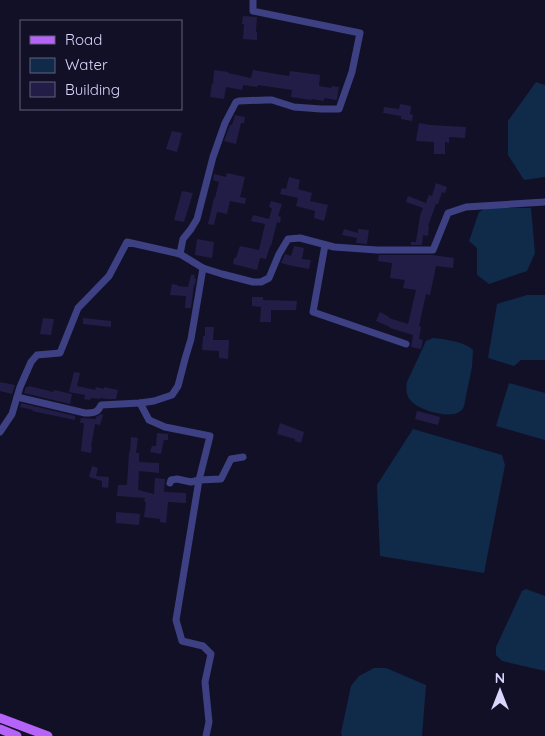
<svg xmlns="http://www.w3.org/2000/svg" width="545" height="736" font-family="Quicksand,sans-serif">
	<rect width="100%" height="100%" fill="#121026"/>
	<g fill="#102a4a">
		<path d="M536,82L545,85V177L524,180L508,155V121Z"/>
		<path d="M486,208H531L535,253L527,271L489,284L477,275V248L469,241L479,212Z"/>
		<path d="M527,295H545V360H521L514,366L488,358L497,304Z"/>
		<path d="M433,338C444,339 466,342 473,350L472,367L464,406C463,409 462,410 459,412C449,419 419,410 411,401C406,396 406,389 407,382L426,341Z"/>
		<path d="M509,383L545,393V440L496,426Z"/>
		<path d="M413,429L502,455L505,465L484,573L380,556L377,485Z"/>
		<path d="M526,589L545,596V671L502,661L496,655V647L522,591Z"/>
		<path d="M374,668H386L426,685L422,736H342L341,733L351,686L359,676Z"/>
	</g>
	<g fill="#221d46">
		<path d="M243,16L257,17L256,32H257V40L243,39L244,24H242Z"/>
		<path d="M214,70L228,72V73L251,78L253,70L289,76L290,71L320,75L319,86L331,88L332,86L339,87L337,99L336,100L324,98V101L312,99L311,100L291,97L292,90L258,85L257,87L243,85L242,90L226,87L224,99L210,97L212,83L213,84Z"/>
		<path d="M400,104L411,106L410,114L413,115L412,121L401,119V116L383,113L384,107L399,109Z"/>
		<path d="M235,115L245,117L244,123H241L236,144L224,141L230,125H232Z"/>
		<path d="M419,123L430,125L466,127L465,138L449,137V143L445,142V154H434V142L416,141Z"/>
		<path d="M172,131L182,133L177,152L166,149Z"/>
		<path d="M227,173L245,177L240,197L246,198L245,204L230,201L227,214L217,212L214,225L208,224L214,198H215L219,182L213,180L214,174L226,177Z"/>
		<path d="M289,177L300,180L298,189L312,193L310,201L328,205L324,221L314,218L315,211L296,206L298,198L280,194L282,188L286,189Z"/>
		<path d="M436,183L447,187L445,193L442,192L438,204H436L428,226L429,227L428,236L423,235L422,245H411V242H416L420,216L423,208L406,202L408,196L426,203L429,195L432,196Z"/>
		<path d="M182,191L193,193L184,222L174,220Z"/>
		<path d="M271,201L282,204L278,216L281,217L280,223L277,222L271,246H270L266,259L260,258L257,270L233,264L234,258H236L240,246L259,250L265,224L251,221L253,215L269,219L272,208L269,207Z"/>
		<path d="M344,229L358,233V229L369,230L367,244L356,243L357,238L342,235Z"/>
		<path d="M197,239L214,242L212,258L195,255Z"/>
		<path d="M294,246L304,248L302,259L311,260L309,269L293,266L281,263L285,254L291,256Z"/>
		<path d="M379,255H432L454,258L453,268L436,266L430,295L426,294L419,326L421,327L419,339L423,340L421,349L411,347L413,335L390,328V327L376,321L380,312L389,317V318L408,324L416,290L403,288L405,280L390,278L392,263L378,261Z"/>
		<path d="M191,275H195L194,278L196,279L195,285L194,284L191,308H185L186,296L170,295L172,284L178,285L177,286L188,287Z"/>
		<path d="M252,297H263V300L297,301L296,310H271V322H260L261,307L252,306Z"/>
		<path d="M43,318L54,319L51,335L40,334Z"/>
		<path d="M83,318L111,321V327L83,324Z"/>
		<path d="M205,327H214L213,340H229L228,359L219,358V351L202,350L203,336H205Z"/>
		<path d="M74,372L80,373L77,386L95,390L96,387L104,389V387L118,390L116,399H107L100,398V399L91,398L90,400L84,399L85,395L69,392Z"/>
		<path d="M0,382L15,385L12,394L0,391Z"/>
		<path d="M29,386L53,392L54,390L72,394L70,404L24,393L26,387H29Z"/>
		<path d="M21,403L75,416V420L32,411L33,410L20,407Z"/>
		<path d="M417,411L440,417L438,425L415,419Z"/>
		<path d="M101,414L103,415L100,425L95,424L91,447H92L91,453L81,451L84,423H80L81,418L96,419V417Z"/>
		<path d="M280,423L304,432L301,443L295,441V439L277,434Z"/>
		<path d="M157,433L168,434V440H164L161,454L150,452L152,446H156Z"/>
		<path d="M131,437L138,438L136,453H139V462L159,463V473L139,471L138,490L154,494L155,478L165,479L164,492L186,493V503L168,502L166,523L160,522V519L144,517L146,502L144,501L145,498L117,496L118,485H127L129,452L130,453Z"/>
		<path d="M92,466L98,468L96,476L109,477L108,488L102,487V481L89,477Z"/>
		<path d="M116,512L140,514L139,525L116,523Z"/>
	</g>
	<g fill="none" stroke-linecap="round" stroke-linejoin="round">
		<g stroke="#3d4083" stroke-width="7">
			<path d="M325,245L313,312L406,344"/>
			<path d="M180,254L183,239L191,229L197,219L213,157L225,123L236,102L239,101L266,100H272L294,107L321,109H339L352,72L360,33L253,11V0"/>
			<path d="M17,397L85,413C93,413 98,413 101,405L140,403L154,401L172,395L178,386L185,359L191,339L203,268"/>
			<path d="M140,403L149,420L165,427L210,436L199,480L191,482L177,479L171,480L170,483"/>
			<path d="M0,432L12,414L20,387L31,362L37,355L60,353L78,308L109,276L127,242L180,254L203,268L222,274L253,282H261L269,278L279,254L288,239L300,238L334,247L377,250H433L448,213L466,207L545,202"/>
			<path d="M206,736L209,722L205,682L211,654L203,646L182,641L176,620L199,480L221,479L231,459L243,457"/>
		</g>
		<g stroke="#b663f9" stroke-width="9">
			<path d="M0,718L48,736"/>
			<path d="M0,729L17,736"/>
		</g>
	</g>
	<rect x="20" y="20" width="162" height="90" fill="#121026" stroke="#62607c"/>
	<rect x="30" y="36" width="25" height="8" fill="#b663f9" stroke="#62607c"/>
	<text x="65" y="45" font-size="15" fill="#d9d7fd">Road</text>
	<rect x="30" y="58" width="25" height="15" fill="#102a4a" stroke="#62607c"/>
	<text x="65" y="70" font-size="15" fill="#d9d7fd">Water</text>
	<rect x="30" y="82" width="25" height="15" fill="#221d46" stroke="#62607c"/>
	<text x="65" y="95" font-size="15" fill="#d9d7fd">Building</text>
	<g transform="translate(500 691)" stroke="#121026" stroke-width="4" paint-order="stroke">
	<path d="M0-4L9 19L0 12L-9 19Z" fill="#d9d7fd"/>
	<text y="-8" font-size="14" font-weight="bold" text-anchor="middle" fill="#d9d7fd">N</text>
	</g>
</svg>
